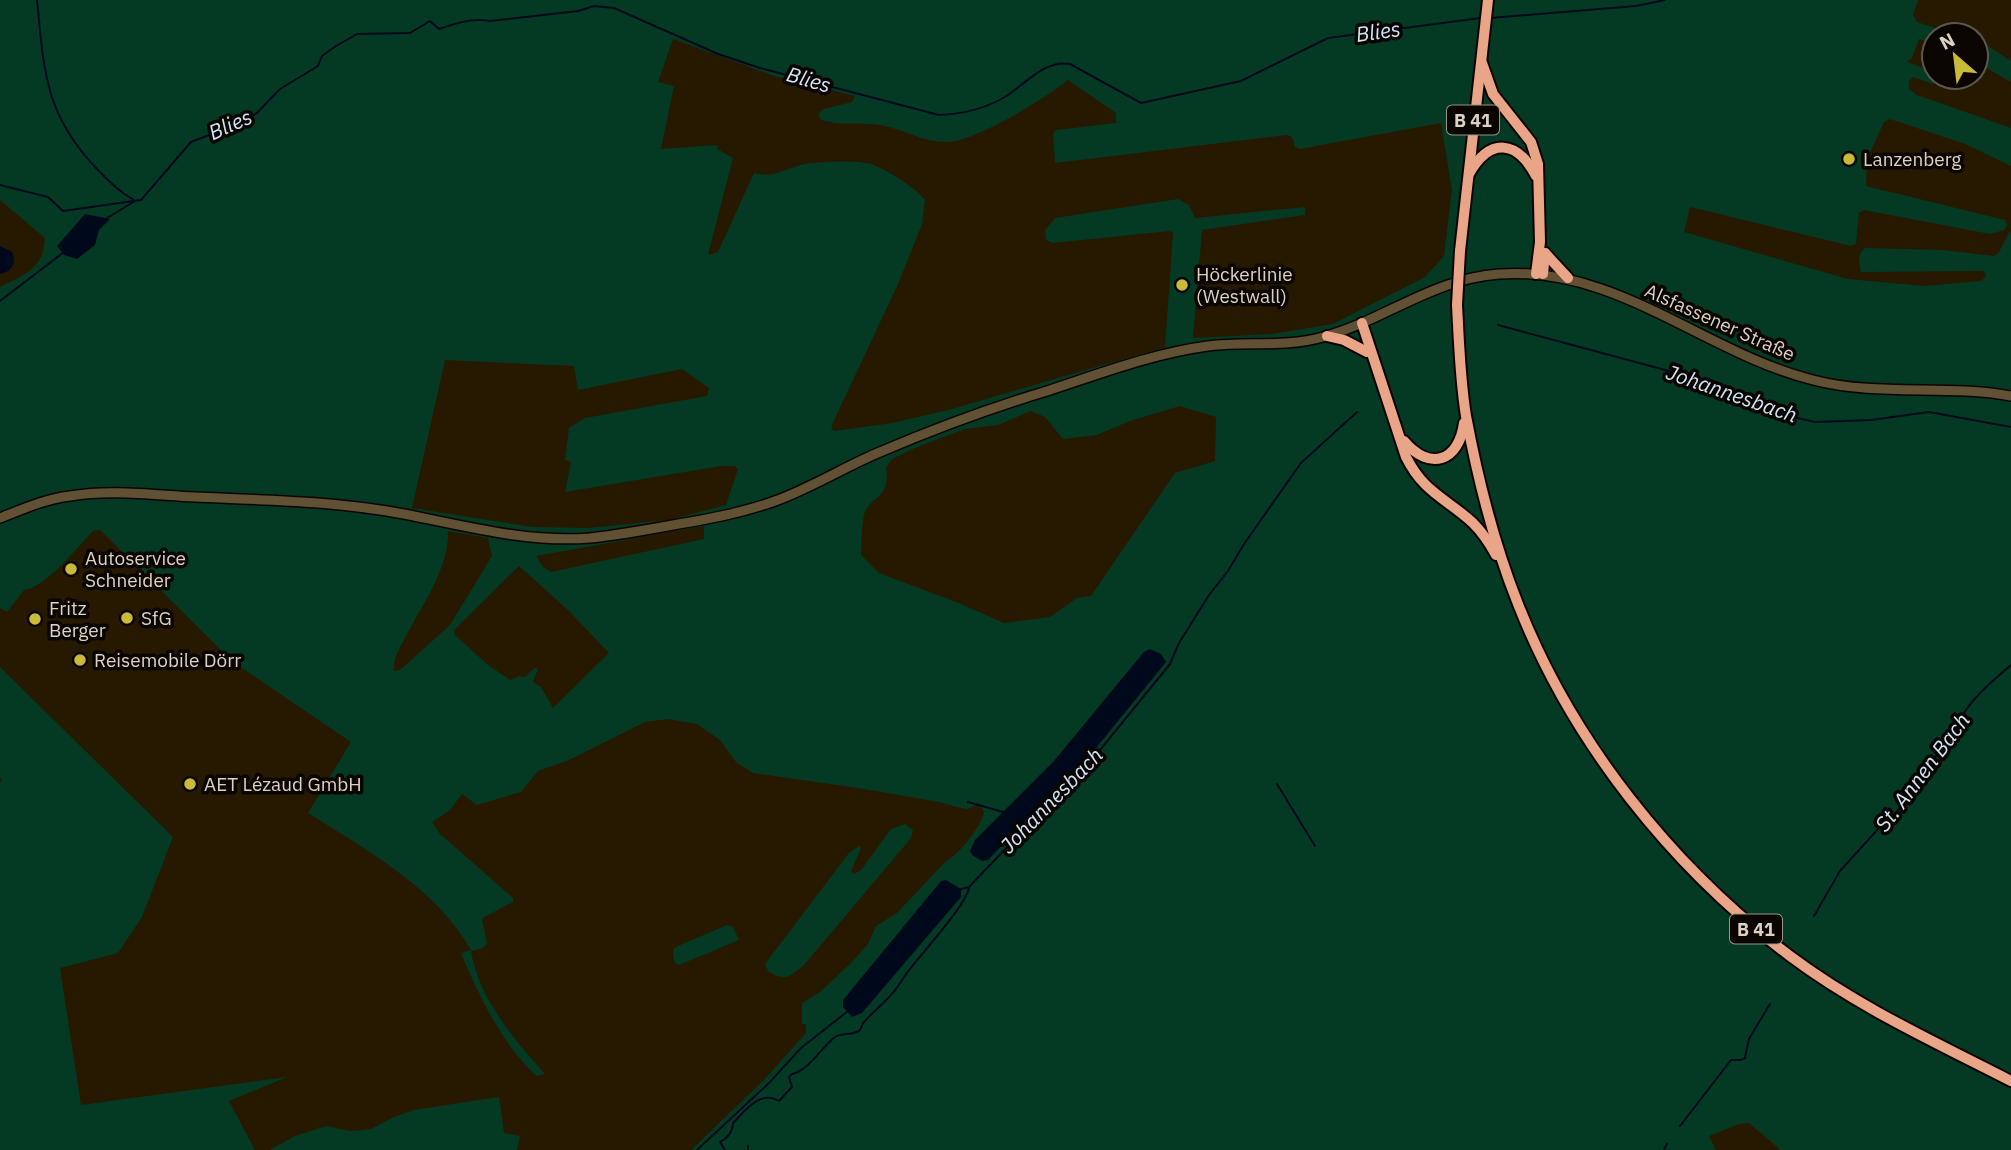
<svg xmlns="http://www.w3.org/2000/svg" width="2011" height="1150" font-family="'IBM Plex Sans',sans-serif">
	<rect width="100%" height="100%" fill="#261900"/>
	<g fill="#043a23" fill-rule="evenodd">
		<path d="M0,0H1918L1913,15L1917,22L1957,35H1934V44L1919,39L1912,58L1907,62L1934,72V77H1939L1940,79L1933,84L1913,77L1909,81V89L1917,95L2011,128V166L1965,144L1890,119L1884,122L1867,159L1866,186L2005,220L2007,225L2004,230L1990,234L1864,210L1859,213L1856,244L1851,246L1690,207L1684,232L1848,279L1924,286L1981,281L1986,276L1984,271L1861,272C1859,263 1857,254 1865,248L1942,250L1994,256L1999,252L2011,229V1150H1781L1749,1123L1739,1124L1709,1136L1716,1150H691L764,1080L806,1033V1025L802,1023V1003L820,992L850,964L868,944L876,926L897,913L944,863C960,853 978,831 984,813L982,808L976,805L968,809L961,808L939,802L858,788L753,773L736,762L720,740L697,724L668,719L645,722L569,760L538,771L521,792L477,805L462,794L450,810L432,822L440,834L513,898V902L484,917L482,920L487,943L483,948L471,951C478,997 515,1041 545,1074L537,1076C504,1048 477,992 461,953L471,950C435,887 368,851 308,813L351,742L233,662L100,530L93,531C77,547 47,587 24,590L7,612L0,608V287C25,274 43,270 45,238L0,200ZM673,39L774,76L855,96L852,102L824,109L818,114L821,120C841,126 860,122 880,125C903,129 925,143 948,142C978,140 1044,99 1068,80L1116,113V123L1056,130L1053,134L1055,163L1287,135L1292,137L1295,147L1300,149L1441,123L1452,190L1444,256L1425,277L1333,324L1272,334L1193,338L1202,230L1305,215V207L1195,218L1189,205L1178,199L1055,218L1045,230L1046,240L1052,243L1170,231L1173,233L1165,347L952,409L893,423L834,431L831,427L898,284L922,224L925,200C915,187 887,170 871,164C858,160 815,161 801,165C781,170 775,178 754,173L718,252L708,255L733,158L717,149L718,145L661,149L674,86L658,82ZM445,360L574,366L578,390L682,369L709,388L707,396L585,418L569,428L565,460L571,462L565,492L721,466H734L738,469L726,505L669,520L588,528L532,527L412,508ZM1180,406L1216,417L1215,461L1175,473L1091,596L1077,598L1050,617L1004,623L961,604L879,573L861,555C862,543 861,528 864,515C869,495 891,501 886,467L892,459L917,447L965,429L998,425L1031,411L1045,417L1063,439L1097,435L1130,421ZM704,526V539L551,572L543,567L536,556ZM448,531L488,538L492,556L450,625L400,670L394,671C392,660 401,646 406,636C423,604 449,568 448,531ZM519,566L568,610L609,653L553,708L541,687L533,682L538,669L534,668L525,677L519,676L510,680L488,665L455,635L454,630ZM1144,652L1096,748L988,859L975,840L1054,761Z"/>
		<path d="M1976,42L1986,45L2011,61V82L1976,62Z"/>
		<path d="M0,667L173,837L142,917L118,953L60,968L81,1105L287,1077L229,1101L255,1150H0V782L2,781L0,777Z"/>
		<path d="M905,824L913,830L911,838L804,965C789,977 785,982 768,971L765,964L849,853L859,846L861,848L851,871L854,874L861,870L891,829Z"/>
		<path d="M727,925L733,927L739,940L679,965L674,962L673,950L678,946Z"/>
		<path d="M499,1097L504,1133L520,1136L517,1150H270L295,1136L327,1126L350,1131L371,1129L394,1117L414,1110Z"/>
	</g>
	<g fill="#00091c">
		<path d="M85,214L110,219L99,230L95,245L77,259L64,255L57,246Z"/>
		<path d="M0,246L12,252C17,263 12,272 0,274Z"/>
		<path d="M1150,649L1161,654L1166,662L1096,748L988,860L982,861L972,855L970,851L975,840L1054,761L1144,652Z"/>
		<path d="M946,880L961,889V897L862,1013L852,1017L843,1007V1000L941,881Z"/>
	</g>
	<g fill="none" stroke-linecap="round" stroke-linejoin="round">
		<g stroke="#00091c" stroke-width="2">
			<path d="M37,0C44,71 45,115 97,169C109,181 119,192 134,200"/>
			<path d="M1490,18L1636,6L1665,0"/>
			<path d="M0,185L48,197L63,211L141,200L191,142L243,122L257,113L280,89L318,66L322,56L336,46L357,34L410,33L430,21L439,29C456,23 472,18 490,21L578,11L594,6L614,8L718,54L760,68L939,115C960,114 984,109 1003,98C1024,86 1044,59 1070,64L1141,103L1241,81L1328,38L1481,18"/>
			<path d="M107,218L135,201"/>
			<path d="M0,301L64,252"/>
			<path d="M1498,325L1695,378L1770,406L1793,417L1815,422L1871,420L1929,412L2011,427"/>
			<path d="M1277,784L1315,846"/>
			<path d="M968,802L1003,812"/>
			<path d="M961,889L969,887L1100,750L1170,664L1179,643L1209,595L1228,571L1244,544L1301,463L1357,412"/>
			<path d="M1814,916L1840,871L1888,818L1893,817L1951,735L1956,731C1961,706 1993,681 2011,665"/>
			<path d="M1680,1126L1731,1060H1741L1745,1058L1749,1039L1770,1004"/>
			<path d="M697,1150L769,1083L801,1048L848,1011"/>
			<path d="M725,1150L720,1142C727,1139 733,1131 733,1123C746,1110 760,1090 779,1101L792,1087L789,1077L792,1074C808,1071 822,1047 835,1037C841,1032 854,1036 860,1030C862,1027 862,1023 865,1021C873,1012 883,1004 891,995C899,987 903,977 910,969C923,952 966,905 969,888"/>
			<path d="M748,1150V1146"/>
			<path d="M1664,1150L1667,1144"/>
		</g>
		<g stroke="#0f0400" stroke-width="12">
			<path id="secondary" d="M0,518C23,509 45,499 70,496C111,489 154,495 195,497C265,500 335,501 404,514C466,526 527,543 590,538C618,535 646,530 673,525C708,519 742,513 775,501C811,488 844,467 880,452C934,429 990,408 1047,391C1099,374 1154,353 1208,346C1247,341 1285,348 1323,337C1385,320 1432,279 1499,274C1616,265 1705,353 1813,380C1879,397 1945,384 2011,396"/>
		</g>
		<g stroke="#0f0400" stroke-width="14">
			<g id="highway">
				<path d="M1482,63L1493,94L1531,142L1538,164L1540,242L1536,274"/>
				<path d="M1469,174C1490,137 1517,140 1536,176"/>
				<path d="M1460,251L1488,0"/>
				<path d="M1545,253L1568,278"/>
				<path d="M1543,274L1545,253"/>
				<path d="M1457,305C1459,342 1460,379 1466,416C1478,480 1494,544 1518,604C1572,742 1672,867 1790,956C1858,1007 1935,1042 2011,1081"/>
				<path d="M1362,323L1406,457C1424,493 1446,498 1473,523C1483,533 1490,544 1496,555"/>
				<path d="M1327,336L1344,340L1367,352"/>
				<path d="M1404,441C1430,472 1459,461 1464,423"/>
			</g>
		</g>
		<use href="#secondary" stroke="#605135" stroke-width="9"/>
		<use href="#highway" stroke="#e9a588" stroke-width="10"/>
		<g stroke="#0f0400" stroke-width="14" stroke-linecap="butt">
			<path id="highway-bridge" d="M1457,305L1460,251"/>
		</g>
		<use href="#highway-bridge" stroke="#e9a588" stroke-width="10"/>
	</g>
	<g fill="#caba3a" stroke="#0a0500" stroke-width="2.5">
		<circle cx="1849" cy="159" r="7"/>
		<circle cx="1182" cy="285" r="7"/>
		<circle cx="71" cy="569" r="7"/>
		<circle cx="127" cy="618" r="7"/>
		<circle cx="35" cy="619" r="7"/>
		<circle cx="80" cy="660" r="7"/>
		<circle cx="190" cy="784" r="7"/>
	</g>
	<g text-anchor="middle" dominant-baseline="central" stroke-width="7" stroke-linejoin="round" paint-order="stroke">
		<g fill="#0a0500" stroke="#9c9488" stroke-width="2">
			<rect x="1447" y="105.5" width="52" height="29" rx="5"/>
			<rect x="1730" y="914.5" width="52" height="29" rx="5"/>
		</g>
		<g font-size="18" font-weight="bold" fill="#dbd2c3">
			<text x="1473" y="120">B 41</text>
			<text x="1756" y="929">B 41</text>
		</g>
		<g font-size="19" fill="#dbd2c3" stroke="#0a0500" text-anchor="start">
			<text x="1863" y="159">Lanzenberg</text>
			<text x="1196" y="274">Höckerlinie<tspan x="1196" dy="22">(Westwall)</tspan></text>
			<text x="85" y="558">Autoservice<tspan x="85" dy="22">Schneider</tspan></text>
			<text x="49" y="608">Fritz<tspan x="49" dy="22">Berger</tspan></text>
			<text x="141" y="618">SfG</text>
			<text x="94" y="660">Reisemobile Dörr</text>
			<text x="204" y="784">AET Lézaud GmbH</text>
		</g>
		<g font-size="19" fill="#dbd2c3" stroke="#0a0500">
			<text transform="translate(1720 322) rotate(24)">Alsfassener Straße</text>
		</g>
		<g font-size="21" font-style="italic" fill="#d2e5f7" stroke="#0a0500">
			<text transform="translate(1378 31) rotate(-8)">Blies</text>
			<text transform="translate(809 79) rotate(16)">Blies</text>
			<text transform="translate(230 124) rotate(-24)">Blies</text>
			<text transform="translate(1732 393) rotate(19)">Johannesbach</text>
			<text transform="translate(1922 772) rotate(-53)">St. Annen Bach</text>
			<text transform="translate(1051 800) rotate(-46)">Johannesbach</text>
		</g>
	</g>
	<g transform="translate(1955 56) rotate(332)"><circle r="33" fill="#0a0500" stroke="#5e574e" stroke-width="2"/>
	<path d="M0-5L12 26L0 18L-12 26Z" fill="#caba3a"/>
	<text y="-10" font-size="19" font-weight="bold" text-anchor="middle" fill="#dbd2c3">N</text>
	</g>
</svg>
